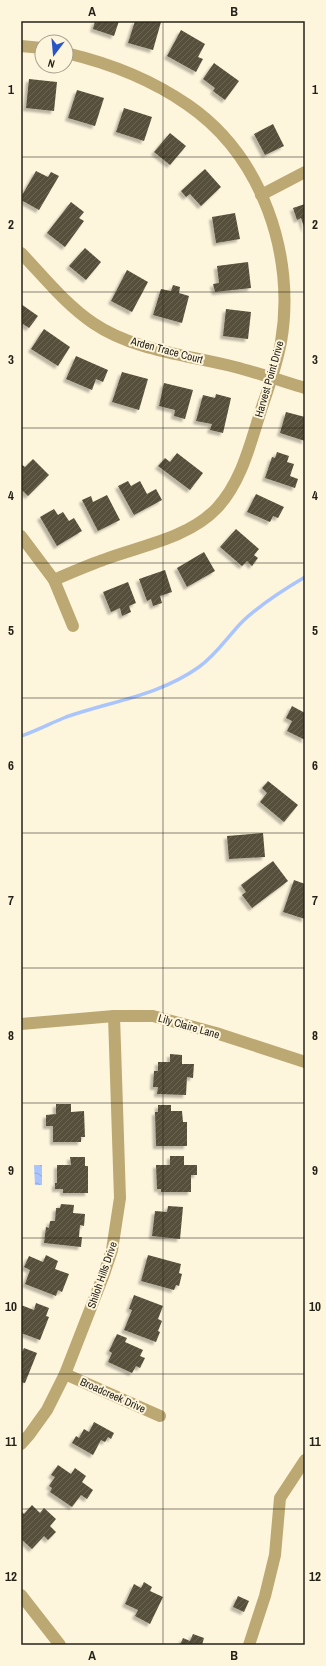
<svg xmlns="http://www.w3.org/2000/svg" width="326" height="1666" font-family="'Archivo Narrow',sans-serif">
	<defs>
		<pattern id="water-waves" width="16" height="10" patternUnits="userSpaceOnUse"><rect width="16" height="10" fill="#aac5fe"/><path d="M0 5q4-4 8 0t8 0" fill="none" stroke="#92a9d9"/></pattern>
		<pattern id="building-hatch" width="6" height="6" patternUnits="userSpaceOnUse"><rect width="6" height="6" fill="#564f3b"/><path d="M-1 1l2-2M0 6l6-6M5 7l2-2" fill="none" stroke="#6b6554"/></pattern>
		<filter id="shadow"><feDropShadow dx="-3" dy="3" stdDeviation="1" flood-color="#0004"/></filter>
	</defs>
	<rect width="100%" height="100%" fill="#fef5dd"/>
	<path fill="url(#water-waves)" d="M34,1165H42V1185H35Z"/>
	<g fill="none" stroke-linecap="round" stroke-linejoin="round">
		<path stroke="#aac5fe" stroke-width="3.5" d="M21,736C36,731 51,723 66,717C112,701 158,696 199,667C217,654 228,636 243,621C262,603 283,590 305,577"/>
	</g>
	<g fill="url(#building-hatch)" filter="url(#shadow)">
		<path d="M95,21H119L114,36L93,29Z"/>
		<path d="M135,21L161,22L153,50L128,43Z"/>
		<path d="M181,30L205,44L198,57L203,59L196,72L167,56Z"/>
		<path d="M214,63L239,81L225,100L213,91L215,88L203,79Z"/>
		<path d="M29,79L57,82L54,111L26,108Z"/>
		<path d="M77,90L104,98L95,126L68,118Z"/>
		<path d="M124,108L152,117L144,141L116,132Z"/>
		<path d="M273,124L284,146L265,155L254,134Z"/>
		<path d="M170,133L186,146L170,165L154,152Z"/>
		<path d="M205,169L221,187L201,206L190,194L186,197L181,191Z"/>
		<path d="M36,171L48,177L51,172L59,176L39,210L21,200V197Z"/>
		<path d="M71,202L84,212L79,218L84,221L65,247L47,233Z"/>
		<path d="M305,204V230L301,218L297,220L293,208Z"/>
		<path d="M235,213L240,239L216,243L212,217Z"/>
		<path d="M85,248L101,262L86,280L69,266Z"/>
		<path d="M248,262L251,288L215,292L213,284L219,283L217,266Z"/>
		<path d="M127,270L148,282L132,312L111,301Z"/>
		<path d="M173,285L180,287L179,293L189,296L182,323L153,315L161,289L171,291Z"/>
		<path d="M21,304L38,316L29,328L23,324L21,327Z"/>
		<path d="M226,309L251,312L248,339L223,336Z"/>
		<path d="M44,329L70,347L58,366L31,349Z"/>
		<path d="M76,356L108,370L103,382L96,379L92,390L66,379Z"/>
		<path d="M122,372L148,379L139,410L112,402Z"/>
		<path d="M164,383L193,390L185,419L174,416L175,410L159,406Z"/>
		<path d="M216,394L231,398L223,433L210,430L212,424L196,421L203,395L215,398Z"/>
		<path d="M286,412L305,417V441L280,433Z"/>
		<path d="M277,452L289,456L287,462L294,464L290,476L298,479L295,488L265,478L272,457L275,458Z"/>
		<path d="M177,453L203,473L190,490L158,466L165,458L170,462Z"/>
		<path d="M33,459L49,475L28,496L21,489V464L25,467Z"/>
		<path d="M128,481L131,486L140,481L147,494L156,489L162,500L134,515L118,486Z"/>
		<path d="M256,494L284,507L278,518L273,516L270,522L247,512Z"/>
		<path d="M107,495L120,520L98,531L82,500L91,496L93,502Z"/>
		<path d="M54,509L58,515L63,512L69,521L74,518L82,531L57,546L40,517Z"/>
		<path d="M236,529L259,549L254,555L258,558L252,566L247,561L242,566L220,547Z"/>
		<path d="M204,552L215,571L187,587L177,568Z"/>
		<path d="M165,570L172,592L160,596L162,603L153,606L151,599L147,601L139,579Z"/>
		<path d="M128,582L136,603L129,606L131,612L122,616L120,608L111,612L103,592Z"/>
		<path d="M292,706L305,713V740L287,731L292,721L286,718Z"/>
		<path d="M268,781L298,805L284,822L260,802L267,793L262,788Z"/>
		<path d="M263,833L265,857L229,859L227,836Z"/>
		<path d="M273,861L288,881L252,908L242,895L246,892L241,885Z"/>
		<path d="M294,880L305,884V919L283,912Z"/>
		<path d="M170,1054L182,1055V1064H194L193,1078L187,1077L186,1095L157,1094L158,1087H153L154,1071H158V1062H170Z"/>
		<path d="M56,1104H71V1112L84,1111L85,1137H81V1142H53V1126H46V1115L56,1114Z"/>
		<path d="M158,1105H171V1111H182L183,1122H187V1146H156L155,1112H158Z"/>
		<path d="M170,1156H184V1165H197V1175H191V1192H161V1189H157L156,1165H170Z"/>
		<path d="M70,1157H85V1166H88V1193H63V1189H55V1183H57V1165H71Z"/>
		<path d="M61,1204L74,1205L73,1213L85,1214L84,1226L80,1225L79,1237H82L81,1247L44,1243L46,1227L49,1228L50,1221H55L56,1208H60Z"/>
		<path d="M168,1206L183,1207L180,1239L152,1236L155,1211L167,1212Z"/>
		<path d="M46,1255L58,1261L55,1269L69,1274L62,1292L58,1290L56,1296L25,1284L30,1270L24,1267L29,1256L43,1262Z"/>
		<path d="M148,1255L181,1264L179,1273L182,1274L179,1286L176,1285L174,1290L141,1281Z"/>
		<path d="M134,1295L163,1306L158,1319L162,1321L158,1331L160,1332L156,1342L124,1330L132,1310L129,1309Z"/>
		<path d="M36,1303L49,1308L46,1316L49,1317L40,1340L21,1333V1305L34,1310Z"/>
		<path d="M117,1334L127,1338L125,1342L143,1350L140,1356L145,1358L140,1368L136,1366L132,1373L108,1362L112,1353L109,1351Z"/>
		<path d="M24,1348L37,1353L25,1383L21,1382V1352H22Z"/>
		<path d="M94,1422L114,1433L111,1439L108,1437L105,1442L101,1440L93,1455L72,1443L76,1436L79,1438L84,1429L89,1432Z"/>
		<path d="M58,1465L71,1474L75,1468L86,1476L82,1482L93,1490L87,1499L81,1495L72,1507L50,1492L52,1488L49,1486L55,1477L51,1475Z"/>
		<path d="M32,1505L40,1513L44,1508L56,1519L50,1526L56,1532L48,1540L44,1536L32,1549L21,1539V1511L24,1514Z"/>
		<path d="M144,1582L152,1587L150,1591L163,1597L150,1624L135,1616L138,1610L125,1604L134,1584L141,1588Z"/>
		<path d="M238,1596L249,1601L244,1612L233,1607Z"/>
		<path d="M193,1634L204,1638L202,1645H180L183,1638L190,1641Z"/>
	</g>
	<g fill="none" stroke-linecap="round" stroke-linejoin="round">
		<g stroke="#bca872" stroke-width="12">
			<path d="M21,46L42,48"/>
			<path d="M261,195L305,172"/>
			<path d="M21,253C44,277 65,304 93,323C134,351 188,355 235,367C258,373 282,381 305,388"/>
			<path d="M21,536L54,580L73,626"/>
			<path d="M54,580C70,573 86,566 103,560C140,546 189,538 217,508C243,480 251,440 263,404C270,384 277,363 281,342C296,255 262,156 188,105C152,80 109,63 66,53"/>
			<path d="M21,1024L114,1016H153L216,1033L305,1062"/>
			<path d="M65,1374L160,1416"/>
			<path d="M21,1444L29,1435L47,1410L65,1374L104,1274L112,1250L120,1198L114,1016"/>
			<path d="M21,1595L60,1645"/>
			<path d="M249,1645L265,1596L275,1555L280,1498L305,1460"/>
		</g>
	</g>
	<path fill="none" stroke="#252219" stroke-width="1" stroke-opacity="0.55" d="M163,21V1645M21,157H305M21,292H305M21,428H305M21,563H305M21,698H305M21,833H305M21,968H305M21,1103H305M21,1238H305M21,1374H305M21,1509H305"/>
	<g text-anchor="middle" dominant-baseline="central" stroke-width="4" stroke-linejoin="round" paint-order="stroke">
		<g font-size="11" fill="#252219" stroke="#fef5dd">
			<text transform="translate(167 350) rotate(15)">Arden Trace Court</text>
			<text transform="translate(269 379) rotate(-74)">Harvest Point Drive</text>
			<text transform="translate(189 1026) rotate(16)">Lily Claire Lane</text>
			<text transform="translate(102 1275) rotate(-71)">Shiloh Hills Drive</text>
			<text transform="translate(113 1395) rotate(24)">Broadcreek Drive</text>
		</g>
	</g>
	<rect width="326" height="1666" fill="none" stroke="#fef5dd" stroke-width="44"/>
	<g transform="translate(54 54) rotate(196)"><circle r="19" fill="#fef5dd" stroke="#a7a18f"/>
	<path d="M0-3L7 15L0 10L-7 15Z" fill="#2a55c4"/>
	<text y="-6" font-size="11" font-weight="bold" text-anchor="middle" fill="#252219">N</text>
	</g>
	<rect x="22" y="22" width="282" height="1622" fill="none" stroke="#252219" stroke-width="1.5"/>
	<g font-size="13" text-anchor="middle" font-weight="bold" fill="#252219">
		<text x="92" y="16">A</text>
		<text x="234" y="16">B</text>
		<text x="11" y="94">1</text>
		<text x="315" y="94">1</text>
		<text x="11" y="229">2</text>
		<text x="315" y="229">2</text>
		<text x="11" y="364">3</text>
		<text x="315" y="364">3</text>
		<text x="11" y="500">4</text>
		<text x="315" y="500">4</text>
		<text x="11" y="635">5</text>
		<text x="315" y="635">5</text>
		<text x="11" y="770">6</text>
		<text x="315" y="770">6</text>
		<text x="11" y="905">7</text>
		<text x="315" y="905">7</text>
		<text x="11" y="1040">8</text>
		<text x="315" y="1040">8</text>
		<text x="11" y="1175">9</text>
		<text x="315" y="1175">9</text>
		<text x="11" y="1311">10</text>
		<text x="315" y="1311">10</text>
		<text x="11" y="1446">11</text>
		<text x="315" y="1446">11</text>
		<text x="11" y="1581">12</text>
		<text x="315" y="1581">12</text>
		<text x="92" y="1660">A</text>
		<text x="234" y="1660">B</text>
	</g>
</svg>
